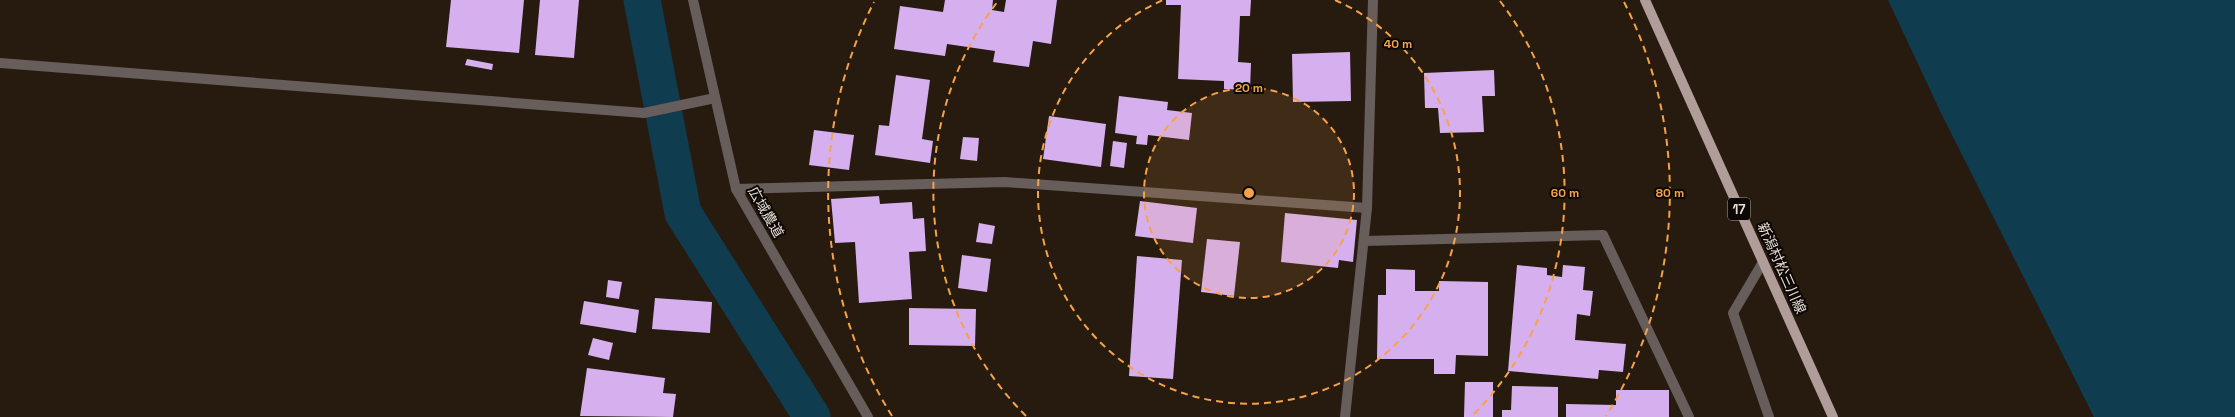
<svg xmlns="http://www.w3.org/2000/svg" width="2235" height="417" font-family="'Space Grotesk','Noto Sans JP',sans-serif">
	<rect width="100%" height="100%" fill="#271b0f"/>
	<path fill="#0f3c4e" d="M1888,0H2235V417H2094L1941,113Z"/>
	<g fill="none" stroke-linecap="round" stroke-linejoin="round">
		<path stroke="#0f3c4e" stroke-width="37" d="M642,0L683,213L812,417"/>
	</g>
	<g fill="#d6b0ee">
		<path d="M451,0H524L519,53L446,47Z"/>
		<path d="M540,0H579L574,58L535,55Z"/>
		<path d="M945,0H993L992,10L1004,12L1006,0H1057L1051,44L1033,41L1029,67L993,62L995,51L947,44L945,56L894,49L900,6L943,12Z"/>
		<path d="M1166,0H1251L1250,16H1240L1238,62L1251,63L1250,90L1224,89V81L1178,79L1181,5H1166Z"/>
		<path d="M1350,52L1351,101L1293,102L1292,54Z"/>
		<path d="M467,59L493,64L492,70L465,65Z"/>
		<path d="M1494,70L1495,96H1482L1484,132L1440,133L1438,108H1425L1424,73Z"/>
		<path d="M896,75L930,80L922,139L933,141L930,163L875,155L879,125L889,126Z"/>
		<path d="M1119,96L1168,102L1167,110L1192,113L1189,140L1148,135L1147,145L1136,144L1137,136L1115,133Z"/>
		<path d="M1049,116L1106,124L1101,167L1043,159Z"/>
		<path d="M814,130L854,135L849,170L809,165Z"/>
		<path d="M963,137L979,138L977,161L960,159Z"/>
		<path d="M1113,141L1127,143L1124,168L1110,166Z"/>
		<path d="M879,196L880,204L912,202L913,219L924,218L926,251L909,252L912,299L859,303L855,242L835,243L831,199Z"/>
		<path d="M1140,201L1197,208L1193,243L1135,236Z"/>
		<path d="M1285,213L1357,220L1353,262L1339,260L1338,268L1281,262Z"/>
		<path d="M979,223L995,226L992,244L976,242Z"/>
		<path d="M1207,239L1240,242L1234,296L1201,292Z"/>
		<path d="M962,255L991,259L987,292L958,288Z"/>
		<path d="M1137,256L1182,260L1173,379L1129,376Z"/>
		<path d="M1517,265L1547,268V275L1562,277L1563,265L1585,267L1583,290L1593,291L1590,316L1577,314L1575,340L1626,344L1623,372L1599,370L1598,379L1508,371Z"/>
		<path d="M1386,269L1415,270V291H1439V281L1488,282V356L1456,355L1455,374H1434V359H1377L1378,295H1386Z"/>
		<path d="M608,280L622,282L619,299L606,297Z"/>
		<path d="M655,298L712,302L710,333L652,329Z"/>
		<path d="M584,301L639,310L636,333L580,324Z"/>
		<path d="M909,308L976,309L975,346L909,345Z"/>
		<path d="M593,338L613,343L609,360L588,355Z"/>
		<path d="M587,368L665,378L663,393L676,394L673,417L580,416Z"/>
		<path d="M1465,382H1493V417H1464Z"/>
		<path d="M1512,386L1558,387V417H1502V410H1511Z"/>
		<path d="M1616,390H1669V417H1566V404L1616,405Z"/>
	</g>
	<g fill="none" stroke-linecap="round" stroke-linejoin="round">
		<g stroke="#675d5b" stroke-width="10">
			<path d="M0,63L644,113L715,98"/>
			<path d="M736,189L1005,182L1367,208"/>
			<path d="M1364,241L1603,235L1689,417"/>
			<path d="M1763,262L1733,313L1769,417"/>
			<path d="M1345,417L1367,208L1373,0"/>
		</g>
		<path stroke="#675d5b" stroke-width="10" d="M693,0L736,189L868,417"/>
		<path stroke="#b09d99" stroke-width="10" d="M1645,0L1833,417"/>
	</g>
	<circle cx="1249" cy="193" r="105" fill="#f6a248" fill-opacity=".12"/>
	<g fill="none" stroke="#f6a248" stroke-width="2" stroke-dasharray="7 5">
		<circle cx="1249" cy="193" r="105"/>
		<path d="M1335 0A211 211 0 1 1 1163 0"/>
		<path d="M1026 416A316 316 0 0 1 998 1M1500 1A316 316 0 0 1 1472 416"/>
		<path d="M892 416A421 421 0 0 1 874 2M1624 2A421 421 0 0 1 1606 416"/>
	</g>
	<g text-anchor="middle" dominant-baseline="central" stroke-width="4" stroke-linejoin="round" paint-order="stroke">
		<rect fill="#0c0704" stroke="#a59e97" stroke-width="1" x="1728" y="198" width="22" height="22" rx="3"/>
		<g font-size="13" font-weight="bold" fill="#e6ded6">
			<text x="1739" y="209">17</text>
		</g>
		<g font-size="14" fill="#e6ded6" stroke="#0c0704">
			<text transform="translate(766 212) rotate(60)">広域農道</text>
			<text transform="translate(1782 268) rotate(66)">新潟村松三川線</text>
		</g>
	</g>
	<circle cx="1249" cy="193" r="6" fill="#f6a248" stroke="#0c0704" stroke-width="2"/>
	<g font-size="12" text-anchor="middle" font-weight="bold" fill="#f6a248" stroke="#0c0704" stroke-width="4" stroke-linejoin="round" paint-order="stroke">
		<text x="1398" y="48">40 m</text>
		<text x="1249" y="92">20 m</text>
		<text x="1565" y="197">60 m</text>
		<text x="1670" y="197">80 m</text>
	</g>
</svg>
